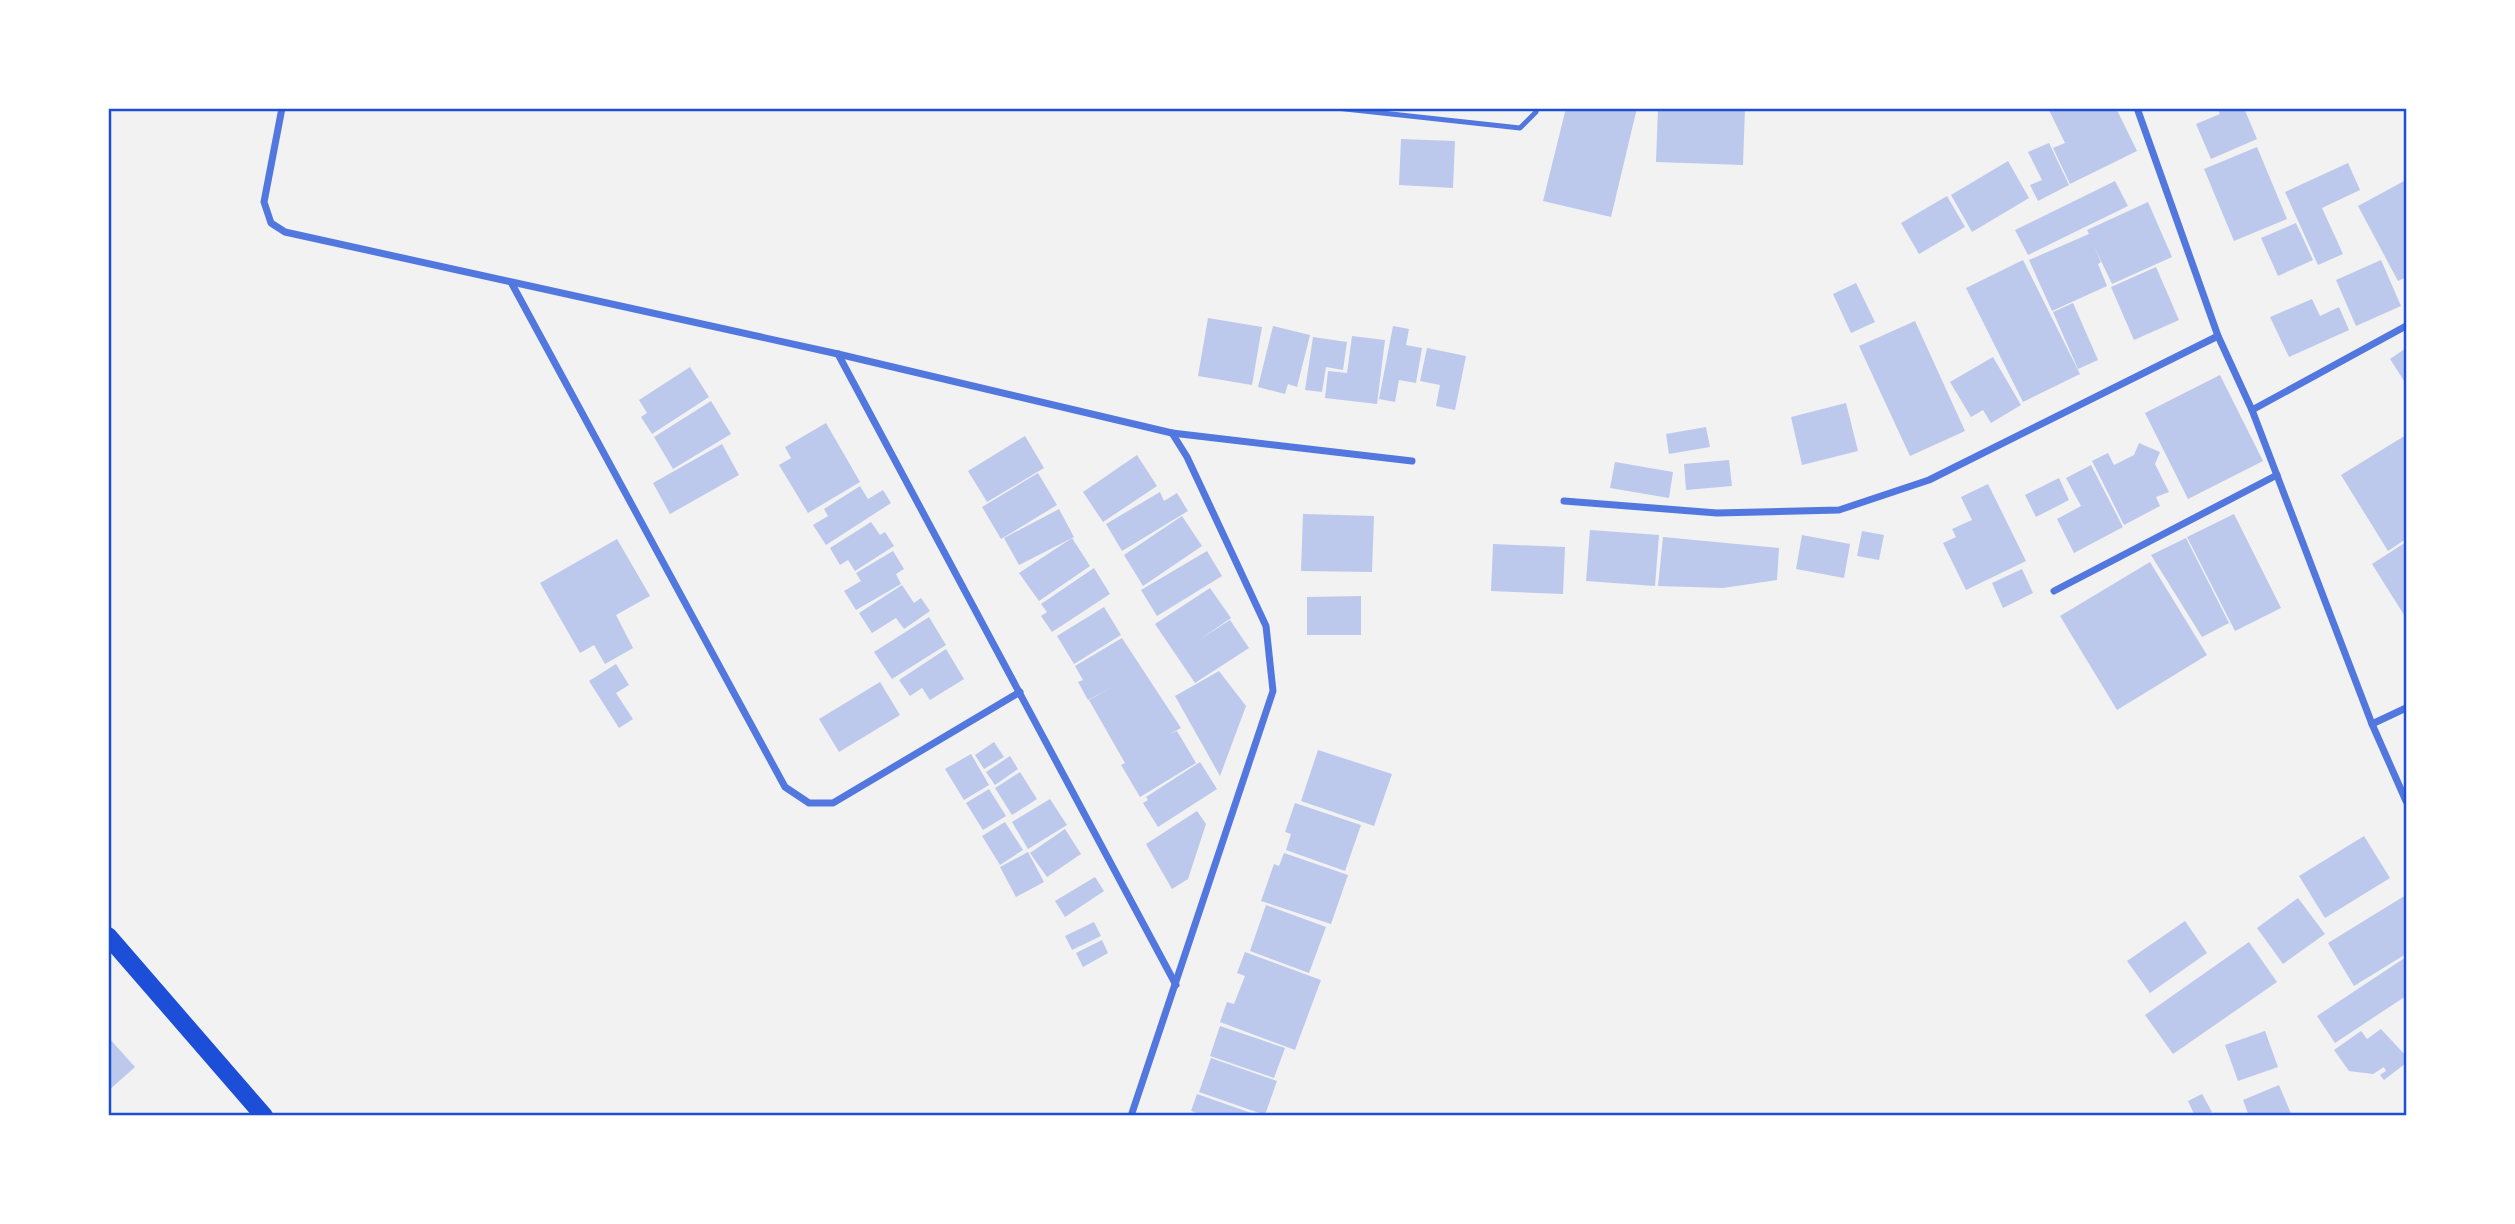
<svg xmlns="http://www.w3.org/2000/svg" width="2515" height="1224" font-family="'Archivo Narrow',sans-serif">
	<rect width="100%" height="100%" fill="#f2f2f2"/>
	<g fill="#bdc9ec">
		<path d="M1566,108H1637L1611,217L1543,201Z"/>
		<path d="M1658,108H1745L1743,165L1656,162Z"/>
		<path d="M2052,108H2116L2137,151L2070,184L2053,148L2065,143L2049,110Z"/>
		<path d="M2217,108H2244L2257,139L2211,159L2196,124L2220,114Z"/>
		<path d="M1401,139L1455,141L1453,188L1399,185Z"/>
		<path d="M2049,143L2069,185L2038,201L2030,185L2042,180L2028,152Z"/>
		<path d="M2257,147L2287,219L2234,241L2204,169Z"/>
		<path d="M2008,161L2029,198L1972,232L1951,195Z"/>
		<path d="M2348,163L2360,190L2322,208L2343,254L2318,265L2285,192Z"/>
		<path d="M2406,180V277L2398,281L2358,206Z"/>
		<path d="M2115,181L2128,206L2028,255L2015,230Z"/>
		<path d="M1947,196L1965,227L1919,254L1901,223Z"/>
		<path d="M2148,202L2172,257L2112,284L2094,246L2101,262L2098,264L2107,286L2052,311L2029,260L2089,234L2087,230Z"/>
		<path d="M2296,223L2313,260L2278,276L2261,238Z"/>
		<path d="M2023,260L2080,374L2023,402L1966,288Z"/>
		<path d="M2381,260L2401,306L2356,326L2336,280Z"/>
		<path d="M2156,267L2179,320L2134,340L2111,287Z"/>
		<path d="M1856,283L1875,322L1851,333L1833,294Z"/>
		<path d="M2312,299L2320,316L2339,307L2349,330L2289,357L2270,317Z"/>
		<path d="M2073,303L2098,360L2078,369L2053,312Z"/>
		<path d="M1208,318L1262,327L1252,385L1198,376Z"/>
		<path d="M1915,321L1965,431L1910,456L1859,346Z"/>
		<path d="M1273,326L1310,335L1297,387L1288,384L1285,394L1258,387Z"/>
		<path d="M1393,326L1409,329L1406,345L1422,348L1416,383L1399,380L1395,402L1379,399Z"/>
		<path d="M1352,336L1385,340L1377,404L1325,398L1328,371L1347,373Z"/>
		<path d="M1313,337L1347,342L1343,370L1326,367L1322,392L1305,390Z"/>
		<path d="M1427,348L1466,356L1455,410L1436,406L1440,385L1420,381Z"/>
		<path d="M2406,348V384L2390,359Z"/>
		<path d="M1993,357L2021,405L1991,423L1983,410L1971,417L1950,382Z"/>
		<path d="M690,367L709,397L652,434L641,417L647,413L639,400Z"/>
		<path d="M2220,375L2263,461L2188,499L2145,413Z"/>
		<path d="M711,401L731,434L673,469L654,437Z"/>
		<path d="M1846,403L1858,451L1802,465L1791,417Z"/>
		<path d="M826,423L860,482L808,513L779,465L791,458L785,447Z"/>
		<path d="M1706,427L1710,447L1669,454L1666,434Z"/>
		<path d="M2406,435V539L2388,551L2341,475Z"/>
		<path d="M1025,436L1044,468L987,502L968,471Z"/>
		<path d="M2139,443L2160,452L2155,464L2169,492L2156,497L2160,506L2124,525L2092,461L2108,453L2114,465L2134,455Z"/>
		<path d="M722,444L739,475L670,514L653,483Z"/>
		<path d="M1137,455L1157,486L1103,522L1083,492Z"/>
		<path d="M1729,460L1732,486L1686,490L1684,464Z"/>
		<path d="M1615,462L1673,472L1669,498L1610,488Z"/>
		<path d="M2091,465L2123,527L2074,553L2057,519L2081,506L2066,478Z"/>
		<path d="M1038,473L1057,505L1001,539L982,507Z"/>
		<path d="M2059,478L2069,500L2036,517L2025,495Z"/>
		<path d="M1988,484L2026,561L1966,590L1943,543L1956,537L1952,529L1972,520L1961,497Z"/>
		<path d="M860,486L868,499L883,490L891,503L826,545L813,525L828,516L824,509Z"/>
		<path d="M1160,492L1164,501L1177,493L1188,511L1122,551L1106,524Z"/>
		<path d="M1059,509L1074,537L1019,565L1004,538Z"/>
		<path d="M1303,514L1374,516L1372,572L1301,571Z"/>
		<path d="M2234,514L2281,608L2235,631L2187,537Z"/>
		<path d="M1182,516L1202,546L1143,586L1124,555Z"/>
		<path d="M871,522L880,535L885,532L894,546L855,571L848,560L840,565L830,548Z"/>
		<path d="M1590,530L1659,535L1655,586L1586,581Z"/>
		<path d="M1862,531L1884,535L1879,560L1857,556Z"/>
		<path d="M1802,535L1850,544L1844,578L1796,569Z"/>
		<path d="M1663,537L1779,548L1777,580L1723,588L1658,586Z"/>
		<path d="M1072,538L1090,566L1039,601L1019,573Z"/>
		<path d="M2186,538L2229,623L2202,637L2151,555Z"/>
		<path d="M617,539L650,596L616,615L633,648L605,664L594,645L580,653L540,583Z"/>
		<path d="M2406,542V618L2372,564Z"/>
		<path d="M1493,544L1565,547L1563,594L1491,591Z"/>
		<path d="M893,551L904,569L896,574L901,584L856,610L844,591L861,581L856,573Z"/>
		<path d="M1207,551L1222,576L1157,616L1141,590Z"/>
		<path d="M2150,562L2207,655L2117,710L2060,616Z"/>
		<path d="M1094,568L1110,594L1052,632L1041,616L1047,612L1041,604Z"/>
		<path d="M2022,569L2033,593L2003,608L1992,583Z"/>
		<path d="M902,585L914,603L921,598L930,611L904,629L896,618L872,633L859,613Z"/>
		<path d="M1210,588L1231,618L1199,640L1230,620L1249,648L1195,683L1155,624Z"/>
		<path d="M1361,596V635H1307V597Z"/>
		<path d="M1104,607L1121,635L1074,664L1057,636Z"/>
		<path d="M929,617L946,645L892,679L874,652Z"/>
		<path d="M1122,638L1181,728L1170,734L1177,731L1196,763L1140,797L1121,765L1125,763L1089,700L1112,687L1088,700L1078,682L1083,680L1075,666Z"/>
		<path d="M946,649L964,679L930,700L922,688L910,696L899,680Z"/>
		<path d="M616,664L629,685L616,693L633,719L619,728L589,681Z"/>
		<path d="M1219,671L1246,706L1220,776L1175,696Z"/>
		<path d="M880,682L900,715L839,752L819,719Z"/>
		<path d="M994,742L1004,757L984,769L975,755Z"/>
		<path d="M1318,750L1392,774L1374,826L1301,801Z"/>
		<path d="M971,754L989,785L964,800L945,769Z"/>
		<path d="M1010,756L1018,769L995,785L986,772Z"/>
		<path d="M1200,762L1217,789L1158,827L1143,803L1148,800L1146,797Z"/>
		<path d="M1020,772L1037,799L1012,815L995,788Z"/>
		<path d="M989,789L1006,816L983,830L966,803Z"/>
		<path d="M1050,799L1067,825L1028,849L1012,822Z"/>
		<path d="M1295,803L1361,825L1345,871L1286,850L1291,834L1285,832Z"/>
		<path d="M1197,811L1206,824L1188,879L1172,889L1146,844Z"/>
		<path d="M1005,822L1023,850L1000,865L982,836Z"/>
		<path d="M1065,829L1081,854L1047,877L1030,853Z"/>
		<path d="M2364,836L2390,878L2325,918L2299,876Z"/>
		<path d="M1028,852L1044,882L1016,897L1000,867Z"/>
		<path d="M1284,853L1348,875L1331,924L1261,901L1274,864L1279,866Z"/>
		<path d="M1095,877L1104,891L1065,917L1055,901Z"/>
		<path d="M2406,895V954L2354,986L2328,943Z"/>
		<path d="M2298,898L2325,934L2283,964L2257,928Z"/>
		<path d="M1266,905L1326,927L1309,973L1250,951Z"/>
		<path d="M2185,921L2207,953L2150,993L2127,961Z"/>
		<path d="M1094,922L1101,936L1072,950L1065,936Z"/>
		<path d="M1102,940L1108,953L1083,967L1076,953Z"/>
		<path d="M2249,942L2277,982L2173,1054L2145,1015Z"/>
		<path d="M1245,952L1321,980L1295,1050L1220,1022L1227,1002L1234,1004L1245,976L1237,973Z"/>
		<path d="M2406,957V996L2335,1043L2317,1016Z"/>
		<path d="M1220,1026L1285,1048L1274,1078L1210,1056Z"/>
		<path d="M2381,1029L2406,1056V1063L2384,1080L2380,1075L2386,1071L2384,1067L2373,1074L2349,1071L2334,1050L2361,1031L2367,1039Z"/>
		<path d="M2265,1031L2278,1067L2238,1081L2225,1045Z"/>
		<path d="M108,1037L135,1067L108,1091Z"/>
		<path d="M1211,1058L1277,1081L1265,1115L1199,1092Z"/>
		<path d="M2279,1085L2292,1116H2249L2243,1100Z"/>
		<path d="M1197,1094L1257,1115L1256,1116H1197V1113L1191,1111Z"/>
		<path d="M2202,1094L2212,1112L2206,1116H2195L2188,1101Z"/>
	</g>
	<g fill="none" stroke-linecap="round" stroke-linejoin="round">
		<path stroke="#5277de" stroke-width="5" d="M1336,108L1520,128L1536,112L1537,108"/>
		<g stroke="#5277de" stroke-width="7">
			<path d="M282,108L264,202L271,223L285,232L838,354L1172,433L1412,461"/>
			<path d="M2137,108L2218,336L2252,410L2372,724L2406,801"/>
			<path d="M512,284L785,787L809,803H833L1020,692"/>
			<path d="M838,354L1176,985"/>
			<path d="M2252,410L2406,326"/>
			<path d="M1564,501L1717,513L1839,510L1929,480L2218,336"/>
			<path d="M2054,591L2277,475"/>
			<path d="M2372,724L2406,708"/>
			<path d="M1131,1116L1273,691L1266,626L1187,457L1172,433"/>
		</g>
		<path stroke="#1d4ed8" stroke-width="18" d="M108,936L264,1116"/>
	</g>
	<rect width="2515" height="1224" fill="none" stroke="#ffffff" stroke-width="220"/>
	<rect x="110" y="110" width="2295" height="1004" fill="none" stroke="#1d4ed8" stroke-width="2.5"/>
</svg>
